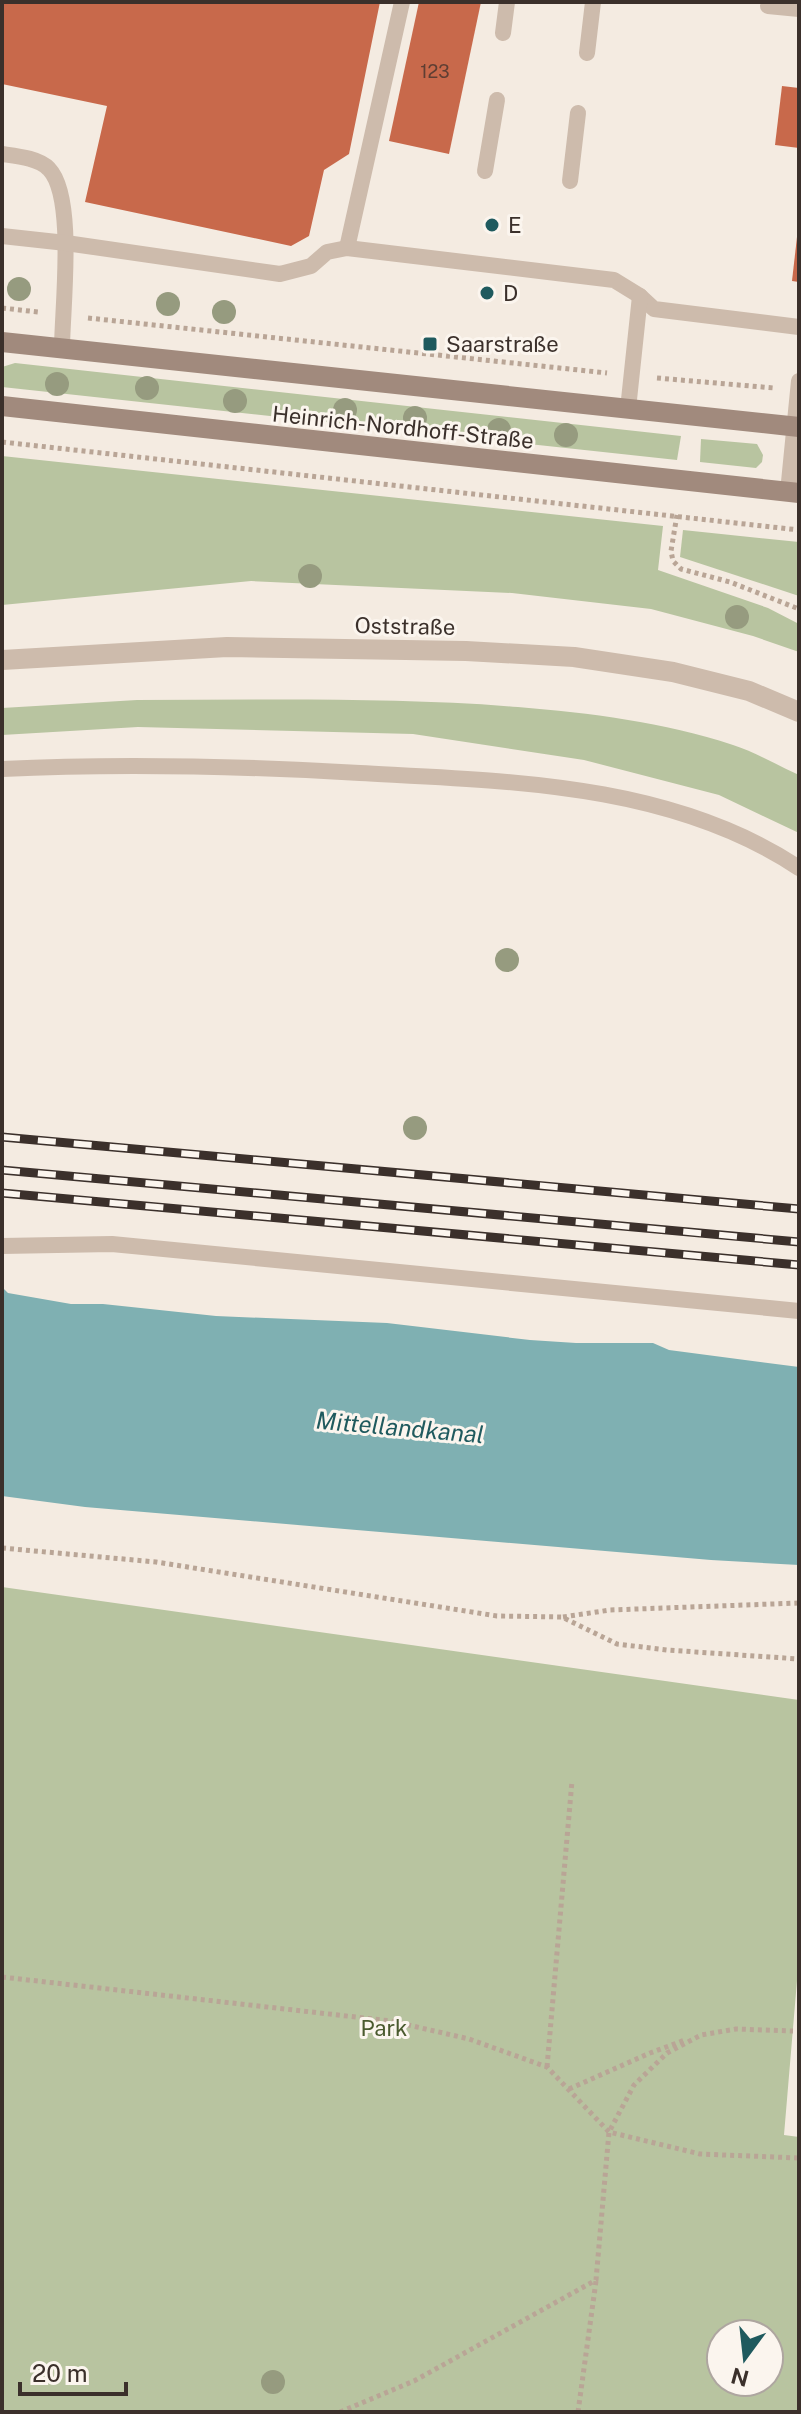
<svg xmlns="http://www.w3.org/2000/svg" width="801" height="2414" font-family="'Public Sans',sans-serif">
	<rect width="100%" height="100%" fill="#f4ebe1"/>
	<g fill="#b8c4a0" fill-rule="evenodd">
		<path d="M15,363L681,436L677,460L2,387V367Z"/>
		<path d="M701,439L757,444L763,455L762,462L756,468L700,462Z"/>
		<path d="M2,456L663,526L658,570L768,608L799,624V652L753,636L651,609L512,593L251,581L2,605Z"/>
		<path d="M683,530L799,542V596L680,557Z"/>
		<path d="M137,700C264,700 392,697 518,707C590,713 664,722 733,745C755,752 777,765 799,775V833L719,795L584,760L413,734L138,727L2,735V708Z"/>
		<path d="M2,1587L799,1700V1957L784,2135L799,2137V2412H2ZM769,2334V2382H721V2334Z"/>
	</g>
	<path fill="#7fb0b2" d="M2,1287L8,1293L71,1304H103L216,1316L387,1323L530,1340L576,1343H653L669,1350L799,1367V1565L711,1560L85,1507L2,1496Z"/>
	<g fill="#c8694b">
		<path d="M2,2H380L349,154L324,170L309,236L291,246L85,202L107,106L2,84Z"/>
		<path d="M419,2H481L449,154L389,141Z"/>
		<path d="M782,86L799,88V148L775,145Z"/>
		<path d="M797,237H799V282L792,281Z"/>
	</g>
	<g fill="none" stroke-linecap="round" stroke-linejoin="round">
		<g stroke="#b9a596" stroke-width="5" stroke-dasharray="4 4" stroke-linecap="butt">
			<path d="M2,308L38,312"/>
			<path d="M88,318L607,373"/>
			<path d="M657,378L774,388"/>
			<path d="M2,442L799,530"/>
			<path d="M677,515L671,551L673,561L681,569L730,582L799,609"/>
			<path d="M2,1548L156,1562L497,1616L562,1617L617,1644L667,1650L799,1659"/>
			<path d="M563,1617L610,1610L799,1603"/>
			<path d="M2,1977L391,2021L469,2039L547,2067L609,2132L700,2154L799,2158"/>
			<path d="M547,2067L572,1781"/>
			<path d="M569,2089L650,2053L685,2040"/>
			<path d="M340,2412L414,2381L596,2280L609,2132L634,2085L667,2053L701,2035L736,2029L793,2031"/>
			<path d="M578,2412L596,2281"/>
		</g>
		<g stroke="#cdbbac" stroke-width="16">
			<path d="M768,6L799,9"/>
			<path d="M503,33L507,2"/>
			<path d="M587,53L593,2"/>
			<path d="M2,154C16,156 39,158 49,169C76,197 62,309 62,349"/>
			<path d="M485,171L497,100"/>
			<path d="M570,181L578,113"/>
			<path d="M2,236L66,243L280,274L311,266L327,252L347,248L614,280L640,296L654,309L799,327"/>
			<path d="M347,248L402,2"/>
			<path d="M628,409L640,296"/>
			<path d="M788,492L799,381"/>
			<path d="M2,769C122,763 240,766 360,773C508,781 671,783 799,868"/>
			<path d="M2,1246L112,1244L799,1311"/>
		</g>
		<path stroke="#cdbbac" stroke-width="20" d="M2,660L227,647L466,651L574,657L673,672L749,691L799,712"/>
		<g stroke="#a18a7d" stroke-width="20">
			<path d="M2,342L799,427"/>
			<path d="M2,406L799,493"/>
		</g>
		<g stroke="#3b302b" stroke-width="9">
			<g id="rail">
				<path d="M2,1137L799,1209"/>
				<path d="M2,1170L799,1242"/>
				<path d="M2,1193L799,1265"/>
			</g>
		</g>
		<use href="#rail" stroke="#fbf5ee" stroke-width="6" stroke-dasharray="18" stroke-linecap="butt"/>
	</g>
	<g fill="#969b7f">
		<circle cx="19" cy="289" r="12"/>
		<circle cx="168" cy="304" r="12"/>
		<circle cx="224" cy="312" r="12"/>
		<circle cx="57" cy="384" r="12"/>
		<circle cx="147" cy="388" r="12"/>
		<circle cx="235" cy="401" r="12"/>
		<circle cx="345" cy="410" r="12"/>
		<circle cx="415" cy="418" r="12"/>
		<circle cx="499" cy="430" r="12"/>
		<circle cx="566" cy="435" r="12"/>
		<circle cx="310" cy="576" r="12"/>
		<circle cx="737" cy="617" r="12"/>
		<circle cx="507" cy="960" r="12"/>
		<circle cx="415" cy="1128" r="12"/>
		<circle cx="273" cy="2382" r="12"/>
	</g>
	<g fill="#1f5a5e" stroke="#fbf5ee" stroke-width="3">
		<circle cx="492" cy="225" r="8"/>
		<circle cx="487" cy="293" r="8"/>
		<rect x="422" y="336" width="16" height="16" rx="4"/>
	</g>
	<g text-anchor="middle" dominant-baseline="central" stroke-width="6" stroke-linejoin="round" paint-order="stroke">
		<g font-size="18" fill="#5e3e33">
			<text x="435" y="71">123</text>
		</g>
		<g font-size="22" fill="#3b302b" stroke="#fbf5ee" text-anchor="start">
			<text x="508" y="225">E</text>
			<text x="503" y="293">D</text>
			<text x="446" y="344">Saarstraße</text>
		</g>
		<g font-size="22" fill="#3b302b" stroke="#fbf5ee">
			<text transform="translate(403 427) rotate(6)">Heinrich-Nordhoff-Straße</text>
			<text transform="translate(405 626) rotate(1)">Oststraße</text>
		</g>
		<g font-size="22" fill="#4a5a2e" stroke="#fbf5ee">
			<text x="384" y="2028">Park</text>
		</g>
		<g font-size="24" font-style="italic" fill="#1f5a5e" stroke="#fbf5ee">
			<text transform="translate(400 1427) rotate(5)">Mittellandkanal</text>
		</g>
	</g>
	<rect width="801" height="2414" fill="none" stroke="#3b302b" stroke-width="8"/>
	<g transform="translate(745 2358) rotate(195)"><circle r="38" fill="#fbf5ee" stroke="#aea6a0" stroke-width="2"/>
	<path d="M0-6L14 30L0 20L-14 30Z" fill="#1f5a5e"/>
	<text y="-12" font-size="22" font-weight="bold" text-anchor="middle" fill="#3b302b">N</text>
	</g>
	<path d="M20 2382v12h106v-12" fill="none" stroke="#3b302b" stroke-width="4"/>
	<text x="32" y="2382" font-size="24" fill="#3b302b" stroke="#fbf5ee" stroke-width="6" paint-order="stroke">20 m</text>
</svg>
